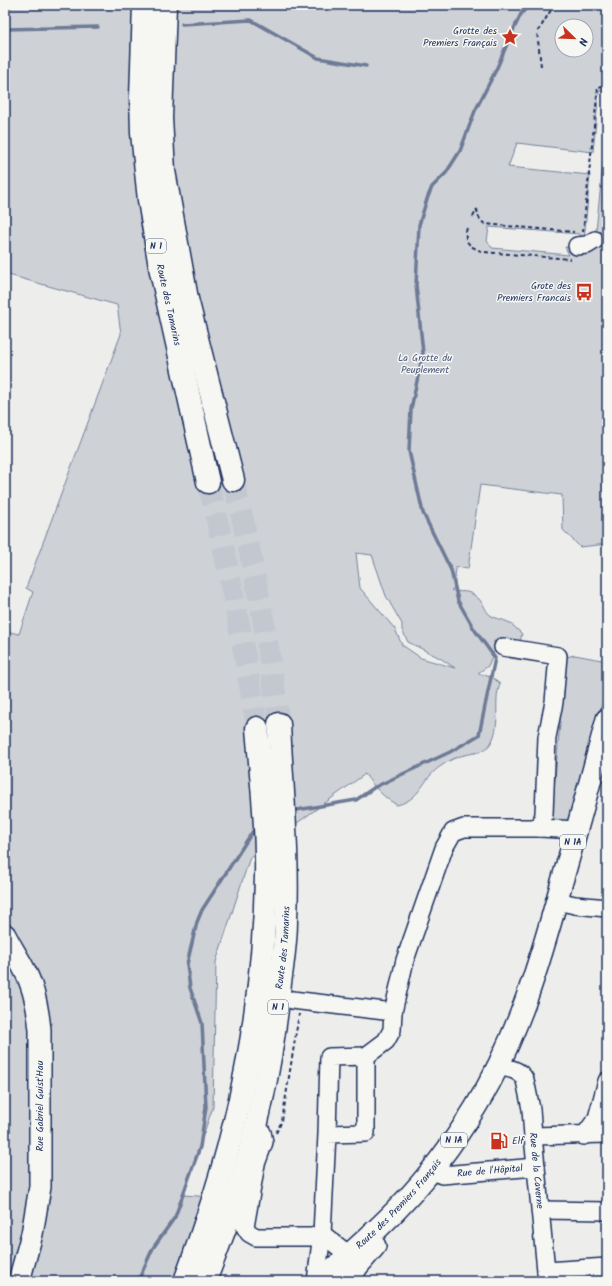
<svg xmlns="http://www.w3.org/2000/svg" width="612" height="1286" font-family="Kalam,sans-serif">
	<rect width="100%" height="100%" fill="#edeeec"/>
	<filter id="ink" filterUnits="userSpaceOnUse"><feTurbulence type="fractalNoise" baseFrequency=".025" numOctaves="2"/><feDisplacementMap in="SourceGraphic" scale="8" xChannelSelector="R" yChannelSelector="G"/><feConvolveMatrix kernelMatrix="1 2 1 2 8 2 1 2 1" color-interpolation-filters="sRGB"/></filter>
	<g filter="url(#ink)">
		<g fill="#ced2d7" stroke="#74809a" fill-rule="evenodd">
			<path d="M5,5H607V91H599L593,152L517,143L508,167L590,175L584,241L580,244V234L489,227L487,241L492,248L569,255L565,247L594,250L603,164L607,159V544L580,547L563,530L562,495L480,485L468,569L456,567L454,588L451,590C458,593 466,590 472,594C484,600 484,610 490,615C496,619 502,619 508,622C513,625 518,630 522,634L520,642L494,641V643L497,645L488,666L478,673L493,678L500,683C499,688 497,693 497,698C496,712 499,727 492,741C485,755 471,752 458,757C452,759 447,762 441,766C422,778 422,799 397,805C384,798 373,786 365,774L250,857L216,962L213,1107L182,1195L213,1197L209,1281H5V646L10,632L19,634L33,592L26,588L121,334L117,305L5,274ZM562,26H586V50H562ZM356,553L372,555L386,596L402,624V630L408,642L440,658L455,668L421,658L402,645L395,629L360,588Z"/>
			<path d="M575,655L607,661V686L567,823H551L566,657Z"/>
		</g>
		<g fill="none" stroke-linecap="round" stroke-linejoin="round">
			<g stroke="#6e7a96" stroke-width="3.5">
				<path d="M182,24L251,20L318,58L366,66"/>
				<path d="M5,29L98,27"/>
				<path d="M291,811L356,800L375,787L450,752L479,735L495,658L474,629L458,601L451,570L423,513L409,451L411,409L423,353L416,285L419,225L427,199L432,187L446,173L460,151L475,111L496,70L510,37L521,14L529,5"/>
				<path d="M138,1281L153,1248L175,1217L200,1147L206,1107L202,1023L190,988L187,964L197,922L202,910L253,831L257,828"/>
			</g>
			<g stroke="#c3c8d0" stroke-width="22" stroke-dasharray="22 11" stroke-linecap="butt">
				<path d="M233,480C253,560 269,641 279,724"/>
				<path d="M208,482C228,563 244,645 257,728"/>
			</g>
			<g stroke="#1b2f5e" stroke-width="20">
				<g id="minor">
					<path d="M577,246L587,245L595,240"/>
					<path d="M503,647L558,656L554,702L547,737L544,814L540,828"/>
					<path d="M557,901L575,905L607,908"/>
					<path d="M292,1000L393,1012"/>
					<path d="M366,1056L386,1041L392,1030L393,1012L405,960L444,848L453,832L464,828H540L577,830"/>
					<path id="s1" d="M497,1067C508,1068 520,1069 525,1080L531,1109L533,1136L547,1281"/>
					<path d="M262,1132L264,1142L256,1164L245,1227L249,1233L256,1237H312L322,1234"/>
					<path d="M533,1136L607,1134"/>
					<path d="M584,1136L597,1118L607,1081"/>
					<path id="s2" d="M442,1175L536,1167"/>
					<path d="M541,1210L607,1211"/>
					<path d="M322,1234L349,1255"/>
					<path d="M546,1271L607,1267"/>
					<path d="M316,1281L322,1234L327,1134L329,1057L366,1056V1133L327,1134"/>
				</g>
			</g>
			<g stroke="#1b2f5e" stroke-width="24">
				<g id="major">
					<path d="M5,935C11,947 18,957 24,969C34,987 38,1009 40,1030V1187L32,1234L19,1281"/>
					<path id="s3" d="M319,1281C348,1256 377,1231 402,1204C430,1175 454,1142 475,1108C517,1040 540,962 561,885C577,830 592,775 607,719"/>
					<path d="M349,1281L357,1267L375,1246"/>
				</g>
			</g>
			<g stroke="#1b2f5e" stroke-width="25">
				<g id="highway">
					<path id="s4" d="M144,5L141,98L142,133L149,200L160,267L208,482"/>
					<path d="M165,5L161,118L164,171L187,299L233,480"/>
					<path d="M185,1281C192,1263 198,1245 204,1227C243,1114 264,995 266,876C267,827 261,777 257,728"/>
					<path id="s5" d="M205,1281C217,1249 230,1217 240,1185C260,1120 273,1051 280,983C283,962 286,941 286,920C289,855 282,789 279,724"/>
				</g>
			</g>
			<g stroke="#1b2f5e" stroke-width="2" stroke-dasharray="4 3" stroke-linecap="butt">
				<path d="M541,66L537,32C544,24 547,14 555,5"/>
				<path d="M477,209C478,216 479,220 485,224L574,232"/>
				<path d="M473,217L477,209"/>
				<path d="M467,228C462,243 472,248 484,252L570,259"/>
				<path d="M583,232L598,87L602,86"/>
				<path d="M276,1133L282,1121L299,1014"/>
			</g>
			<use href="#minor" stroke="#f6f6f2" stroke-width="17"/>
			<use href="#major" stroke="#f6f6f2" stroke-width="21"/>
			<use href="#highway" stroke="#f6f6f2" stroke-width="22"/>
		</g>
	</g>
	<defs>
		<g id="sight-bare" transform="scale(1.38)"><path d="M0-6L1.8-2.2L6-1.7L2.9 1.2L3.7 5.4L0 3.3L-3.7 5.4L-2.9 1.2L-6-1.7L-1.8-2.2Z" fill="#c8321e" stroke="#f6f6f2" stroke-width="2.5" paint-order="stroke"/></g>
		<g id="bus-bare" transform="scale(1.38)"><path d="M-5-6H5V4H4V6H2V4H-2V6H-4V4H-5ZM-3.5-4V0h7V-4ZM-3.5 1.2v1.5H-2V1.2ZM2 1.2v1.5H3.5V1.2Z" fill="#c8321e" stroke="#f6f6f2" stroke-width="2.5" paint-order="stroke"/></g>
		<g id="fuel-bare" transform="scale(1.38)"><path d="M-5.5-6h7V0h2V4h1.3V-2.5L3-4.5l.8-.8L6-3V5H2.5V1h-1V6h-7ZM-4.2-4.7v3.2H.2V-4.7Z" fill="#c8321e" stroke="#f6f6f2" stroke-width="2.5" paint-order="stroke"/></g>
	</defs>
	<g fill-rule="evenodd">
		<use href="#sight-bare" x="510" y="37"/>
		<use href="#bus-bare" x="584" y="292"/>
		<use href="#fuel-bare" x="499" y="1141"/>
	</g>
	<g text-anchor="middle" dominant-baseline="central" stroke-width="3" stroke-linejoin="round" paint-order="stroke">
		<g fill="#f6f6f2" stroke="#5d6b8a" stroke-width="1">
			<rect x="146" y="239" width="20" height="14" rx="3"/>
			<rect x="560" y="835" width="26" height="14" rx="3"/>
			<rect x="268" y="1000" width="20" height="14" rx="3"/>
			<rect x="441" y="1133" width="26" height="14" rx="3"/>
		</g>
		<g font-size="9" font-weight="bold" fill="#1b2f5e">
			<text x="156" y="246">N 1</text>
			<text x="573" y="842">N 1A</text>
			<text x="278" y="1007">N 1</text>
			<text x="454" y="1140">N 1A</text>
		</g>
		<g font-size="10" fill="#1b2f5e" stroke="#f6f6f2" text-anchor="end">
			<text x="497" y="31">Grotte des<tspan x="497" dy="12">Premiers Français</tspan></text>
			<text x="571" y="286">Grote des<tspan x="571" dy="12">Premiers Francais</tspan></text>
			<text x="512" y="1141" text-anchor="start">Elf</text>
		</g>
		<g font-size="10" fill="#1b2f5e" stroke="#f6f6f2">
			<text stroke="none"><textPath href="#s4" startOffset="302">Route des Tamarins</textPath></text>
			<text stroke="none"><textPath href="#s5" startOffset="344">Route des Tamarins</textPath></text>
			<text transform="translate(40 1106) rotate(-90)">Rue Gabriel Guist'Hau</text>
			<text stroke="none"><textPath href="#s2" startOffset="48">Rue de l'Hôpital</textPath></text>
			<text stroke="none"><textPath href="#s1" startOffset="124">Rue de la Caverne</textPath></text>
			<text stroke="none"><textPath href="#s3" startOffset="111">Route des Premiers Français</textPath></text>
		</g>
		<g font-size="10" fill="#48587c" stroke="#f6f6f2">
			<text x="425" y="358">La Grotte du<tspan x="425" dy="12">Peuplement</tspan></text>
		</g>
	</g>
	<rect width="612" height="1286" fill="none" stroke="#f6f6f2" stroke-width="20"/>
	<rect x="10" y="10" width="592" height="1266" fill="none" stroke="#1b2f5e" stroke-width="1.5" filter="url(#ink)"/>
	<g transform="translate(574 38) rotate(113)"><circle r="19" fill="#f6f6f2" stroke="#9ea6b7"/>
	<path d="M0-3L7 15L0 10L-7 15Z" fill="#c8321e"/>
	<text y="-6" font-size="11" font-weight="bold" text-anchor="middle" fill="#1b2f5e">N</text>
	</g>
</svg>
